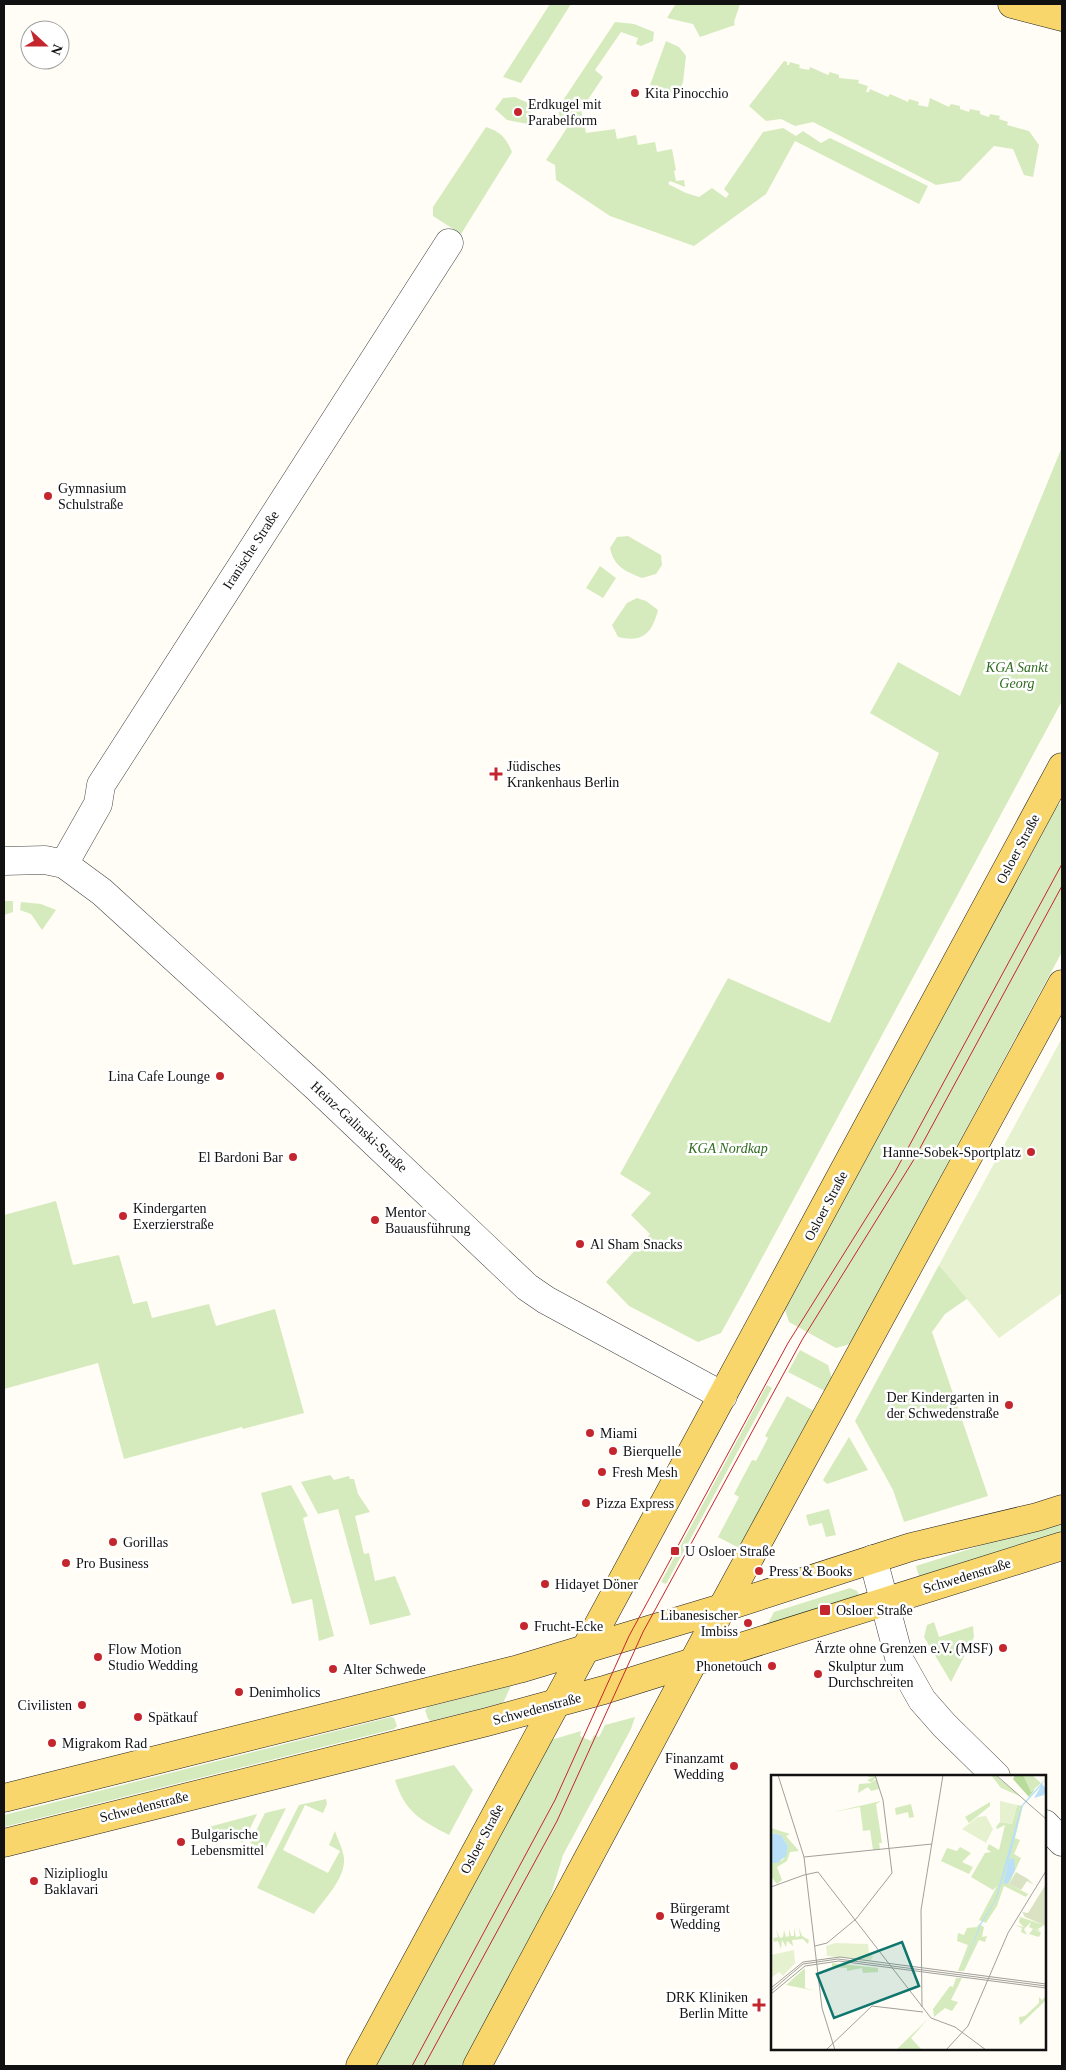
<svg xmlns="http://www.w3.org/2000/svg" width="1066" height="2070" font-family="Georgia,serif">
	<rect width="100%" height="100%" fill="#fffdf5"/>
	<g fill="#d5ebbd">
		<path d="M550,4H571L521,83L503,77Z"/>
		<path d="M673,4H740L734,22L735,25L700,37L693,24L667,18L675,5Z"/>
		<path d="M615,22L634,24L654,32L653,41L641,46L636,44L638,38L621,32L595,70L603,77L581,110L586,133L615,129L617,139L636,135L638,145L655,142L657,152L672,149L676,170L674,171L676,181L684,180L685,187L670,181L668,184L686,193L699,197L712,188L726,198L729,194L724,189L763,132L783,128L796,136L803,131L821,143L830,138L928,186L919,204L795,141L766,194L694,246L610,216L556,180L555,165L546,160L567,128L561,124L558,108Z"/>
		<path d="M666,41L679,47L686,56L683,82L678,95L650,85Z"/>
		<path d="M784,61L787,62V65H789L790,62L800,65L799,68L809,70L810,67L828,75L830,72L839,75V78L859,80L858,83L868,86L866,92H869L870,89L888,97L890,94L908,102L909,99L919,102L918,105L928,107L930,98L949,107L951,104L960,106V109L969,112L970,109L980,111V114L989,117L990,114L1000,116L999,119L1008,122L1007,125L1029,131L1039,145L1033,177L1024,175L1013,149L994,146L960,181L936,185L813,122L795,126L781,119L766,121L749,106Z"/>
		<path d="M515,97L528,103L532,116L528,124L507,120L495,109L503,98Z"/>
		<path d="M486,127C501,132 506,138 512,152L461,234L433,216V207Z"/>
		<path d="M1062,447V701L742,1295L721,1333L698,1342L629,1306L606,1282L650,1234L631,1215L651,1193L620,1174L728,978L830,1023L939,753L870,713L898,662L960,696Z"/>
		<path d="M628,536L661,555L662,565L656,574L642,578C625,571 614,567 610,548L617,537Z"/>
		<path d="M600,566L616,578L603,598L586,588Z"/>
		<path d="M637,598L646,601L658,610C652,633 643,643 618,637L612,625L627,603Z"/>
		<path d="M1062,802V952L850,1344L836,1348L789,1322L785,1310L1057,806Z"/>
		<path d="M4,901H13V912L4,915Z"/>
		<path d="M21,902L41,904L56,910L42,930L31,914L20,910Z"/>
		<path d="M56,1201L73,1265L119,1255L133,1304L147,1301L152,1318L209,1304L216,1326L275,1309L304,1413L243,1429L242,1427L124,1459L98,1363L4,1389V1215Z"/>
		<path d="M939,1265L968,1298L945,1314L932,1332L988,1496L904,1522L893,1490L855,1421Z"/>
		<path d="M800,1350L828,1365L832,1379L825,1391L788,1372Z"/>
		<path d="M767,1385L772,1388L666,1584L661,1582Z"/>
		<path d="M787,1396L814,1411L739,1548L718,1537L739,1497L734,1494L752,1460L756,1461L768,1438L765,1436Z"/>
		<path d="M849,1437L868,1470L827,1484L823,1480Z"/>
		<path d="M330,1475L334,1480L349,1476L350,1479H354L358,1494L370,1512L355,1516L364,1554L369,1553L375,1581L395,1576L411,1615L370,1625L338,1509L318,1514L301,1482Z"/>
		<path d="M291,1485L308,1516L303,1518L334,1636L319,1641L312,1599L292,1604L261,1493Z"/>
		<path d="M829,1509L836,1535L826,1537L822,1523L809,1526L806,1515Z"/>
		<path d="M1062,1520V1535L920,1580L916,1566Z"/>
		<path d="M850,1588L857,1591L860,1597L765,1629L774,1612Z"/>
		<path d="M934,1622L939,1637L973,1626L974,1637L951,1682L924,1637L927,1625Z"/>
		<path d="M511,1686L503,1703L431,1721L428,1719L425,1710L428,1707Z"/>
		<path d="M391,1717L394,1718L397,1726L394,1729L4,1827V1815Z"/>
		<path d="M635,1717L631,1729L563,1855L547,1908L461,2066H376L551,1740L581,1731L580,1736L591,1741L594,1735L599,1737L605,1725Z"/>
		<path d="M454,1765L473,1790L449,1835C420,1820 405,1812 395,1780Z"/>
		<path d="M326,1799L327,1804L323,1813L305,1805L283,1850L328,1873L340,1851L329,1845L335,1831C338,1840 343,1849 344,1858C346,1878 324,1899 314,1914L257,1888L299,1805Z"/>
		<path d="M286,1808L265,1850L250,1843L265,1813Z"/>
		<path d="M257,1814L243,1843L221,1832L207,1835L205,1828Z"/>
	</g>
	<path fill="#e6f2cf" d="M1062,1038V1293L999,1338L939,1265Z"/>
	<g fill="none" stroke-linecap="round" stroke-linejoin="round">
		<g stroke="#444" stroke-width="29">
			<g id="minor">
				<path d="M4,861L45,860L64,864L102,892L315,1086L527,1287L546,1300L723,1396"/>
				<path d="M64,864L98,804L101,785L449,243"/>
				<path d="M873,1559L900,1661L922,1700L944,1725L996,1776"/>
				<path d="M1045,1824L1062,1842"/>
			</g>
		</g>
		<g stroke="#222" stroke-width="29">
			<g id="major">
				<path d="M1012,4L1062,17"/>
				<path d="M4,1798L519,1669L722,1608L911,1547L1037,1517L1062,1509"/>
				<path d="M4,1843L487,1722L604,1690L1062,1546"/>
				<path d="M360,2066L1062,767"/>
				<path d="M477,2066L722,1608L1062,984"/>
			</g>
		</g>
		<use href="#minor" stroke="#fff" stroke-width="28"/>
		<use href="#major" stroke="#f9d66b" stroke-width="28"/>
		<g stroke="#c4262e" stroke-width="1">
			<path d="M412,2066L555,1800L629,1636L788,1343L895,1172L1062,864"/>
			<path d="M424,2066L557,1821L643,1632L802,1340L913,1161L1062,886"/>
		</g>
	</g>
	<g fill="#c4262e" stroke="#fff" stroke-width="2">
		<circle cx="635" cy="93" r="5"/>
		<circle cx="518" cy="112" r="5"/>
		<circle cx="48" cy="496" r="5"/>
		<path d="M493.5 766.5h5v5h5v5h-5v5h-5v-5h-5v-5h5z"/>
		<circle cx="220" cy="1076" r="5"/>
		<circle cx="1031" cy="1152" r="5"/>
		<circle cx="293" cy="1157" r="5"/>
		<circle cx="123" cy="1216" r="5"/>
		<circle cx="375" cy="1220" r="5"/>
		<circle cx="580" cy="1244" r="5"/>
		<circle cx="1009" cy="1405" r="5"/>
		<circle cx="590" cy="1433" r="5"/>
		<circle cx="613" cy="1451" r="5"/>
		<circle cx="602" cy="1472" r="5"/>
		<circle cx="586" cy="1503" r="5"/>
		<circle cx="113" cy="1542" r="5"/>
		<rect x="670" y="1546" width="10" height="10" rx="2.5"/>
		<circle cx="66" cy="1563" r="5"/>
		<circle cx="759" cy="1571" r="5"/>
		<circle cx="545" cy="1584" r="5"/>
		<rect x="819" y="1604" width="12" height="12" rx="2.5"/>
		<circle cx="748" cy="1623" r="5"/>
		<circle cx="524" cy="1626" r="5"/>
		<circle cx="1003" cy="1648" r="5"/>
		<circle cx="98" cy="1657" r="5"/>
		<circle cx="772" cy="1666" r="5"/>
		<circle cx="333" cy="1669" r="5"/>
		<circle cx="818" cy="1674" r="5"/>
		<circle cx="239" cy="1692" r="5"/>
		<circle cx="82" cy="1705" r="5"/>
		<circle cx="138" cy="1717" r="5"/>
		<circle cx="52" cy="1743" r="5"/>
		<circle cx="734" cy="1766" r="5"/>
		<circle cx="181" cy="1842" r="5"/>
		<circle cx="34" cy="1881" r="5"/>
		<circle cx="660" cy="1916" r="5"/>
		<path d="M756.5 1997.5h5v5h5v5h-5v5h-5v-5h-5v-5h5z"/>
	</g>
	<g text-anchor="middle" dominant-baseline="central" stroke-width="5" stroke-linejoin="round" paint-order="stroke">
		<g font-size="14" fill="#111" stroke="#fff" text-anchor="start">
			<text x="645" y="93">Kita Pinocchio</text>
			<text x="528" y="104">Erdkugel mit<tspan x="528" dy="16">Parabelform</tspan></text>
			<text x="58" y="488">Gymnasium<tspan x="58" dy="16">Schulstraße</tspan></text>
			<text x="507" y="766">Jüdisches<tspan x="507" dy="16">Krankenhaus Berlin</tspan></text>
			<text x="210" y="1076" text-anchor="end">Lina Cafe Lounge</text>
			<text x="1021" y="1152" text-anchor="end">Hanne-Sobek-Sportplatz</text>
			<text x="283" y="1157" text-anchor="end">El Bardoni Bar</text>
			<text x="133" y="1208">Kindergarten<tspan x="133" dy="16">Exerzierstraße</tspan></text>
			<text x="385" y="1212">Mentor<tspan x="385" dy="16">Bauausführung</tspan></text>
			<text x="590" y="1244">Al Sham Snacks</text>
			<text x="999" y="1397" text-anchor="end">Der Kindergarten in<tspan x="999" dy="16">der Schwedenstraße</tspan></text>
			<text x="600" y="1433">Miami</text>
			<text x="623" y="1451">Bierquelle</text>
			<text x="612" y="1472">Fresh Mesh</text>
			<text x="596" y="1503">Pizza Express</text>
			<text x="123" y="1542">Gorillas</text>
			<text x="685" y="1551">U Osloer Straße</text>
			<text x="76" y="1563">Pro Business</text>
			<text x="769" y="1571">Press &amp; Books</text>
			<text x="555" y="1584">Hidayet Döner</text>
			<text x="836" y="1610">Osloer Straße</text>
			<text x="738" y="1615" text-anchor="end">Libanesischer<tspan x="738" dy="16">Imbiss</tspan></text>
			<text x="534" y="1626">Frucht-Ecke</text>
			<text x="993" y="1648" text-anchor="end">Ärzte ohne Grenzen e.V. (MSF)</text>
			<text x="108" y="1649">Flow Motion<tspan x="108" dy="16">Studio Wedding</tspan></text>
			<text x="762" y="1666" text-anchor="end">Phonetouch</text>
			<text x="828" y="1666">Skulptur zum<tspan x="828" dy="16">Durchschreiten</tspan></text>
			<text x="343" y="1669">Alter Schwede</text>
			<text x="249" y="1692">Denimholics</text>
			<text x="72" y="1705" text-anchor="end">Civilisten</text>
			<text x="148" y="1717">Spätkauf</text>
			<text x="62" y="1743">Migrakom Rad</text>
			<text x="724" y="1758" text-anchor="end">Finanzamt<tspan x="724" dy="16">Wedding</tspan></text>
			<text x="191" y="1834">Bulgarische<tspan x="191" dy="16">Lebensmittel</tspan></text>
			<text x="44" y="1873">Niziplioglu<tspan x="44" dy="16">Baklavari</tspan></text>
			<text x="670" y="1908">Bürgeramt<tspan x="670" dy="16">Wedding</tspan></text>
			<text x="748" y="1997" text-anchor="end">DRK Kliniken<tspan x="748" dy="16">Berlin Mitte</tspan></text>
		</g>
		<g font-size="14" fill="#111" stroke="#fff">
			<text transform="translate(251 550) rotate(-57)">Iranische Straße</text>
			<text transform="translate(1018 849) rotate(-62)">Osloer Straße</text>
			<text transform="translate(359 1127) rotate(43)">Heinz-Galinski-Straße</text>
			<text transform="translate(826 1206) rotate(-62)">Osloer Straße</text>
			<text transform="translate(967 1576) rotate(-17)">Schwedenstraße</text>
			<text transform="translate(537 1709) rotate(-15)">Schwedenstraße</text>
			<text transform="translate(144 1807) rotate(-14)">Schwedenstraße</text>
			<text transform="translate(482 1839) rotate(-62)">Osloer Straße</text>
		</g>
		<g font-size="14" font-style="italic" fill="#2f6b1f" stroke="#fff">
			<text x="1017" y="667">KGA Sankt<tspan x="1017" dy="16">Georg</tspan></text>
			<text x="728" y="1148">KGA Nordkap</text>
		</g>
	</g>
	<g transform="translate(771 1775)">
		<rect width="275" height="275" fill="#fffdf5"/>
		<path d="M99,0H102L105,2L101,7L106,4L108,14L100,16L97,12L87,18L88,9L101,8L96,5L103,2H97ZM220,0H224L249,21L230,13ZM261,0L270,8L260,17L251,1ZM110,26L105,29L111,68H108L109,74L102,75L99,55L92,56L89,32L62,37ZM219,27V31L198,48L194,42ZM140,29L143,42L138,43L137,37L125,40L124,33ZM246,30L252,31L244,63L249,65L243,79L250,83L238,109L257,119L255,122L233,111L226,131L215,148L208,145L226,111L222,115L200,102L214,78L220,77L216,74L218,69L228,75L234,50L226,54L225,52L229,47L241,49ZM0,53L19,59L15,61L28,76L19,77L16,86L6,92L11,105L6,109L1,103L0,88L12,85L17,71L10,60L0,58ZM189,72L200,78L191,87L202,92L198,99L170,86L176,73L186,76ZM249,142L273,150L267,154L270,157L262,153L270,158L268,162L258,159L262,154L258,152L260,147L253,154L256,160L267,165L250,157L251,153L244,150L253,152L248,147ZM208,149L213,152L211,162L216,161L214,167L208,165L193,196H187L197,170L186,166L187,158L193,160L196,153L206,152ZM23,153L25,162L29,161L28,153L31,161L38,165L37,169L32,164L21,165L22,171L16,166L15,172L11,165L10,174L7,166L3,167L2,163L7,162L5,155L9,163L12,162L13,155L15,162L18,161V154L20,161H23ZM61,188L107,193V197L92,198L91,193L76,196V193L61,192ZM34,193V213L45,216L15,210ZM185,203H191L180,225L187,227L181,236L174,233L163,242L162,234L179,211L182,212ZM275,221V225L249,250L248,242L254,241L268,228V222L271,225ZM157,244L140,263L150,274L125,275Z" fill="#d5ebbd"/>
		<path d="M244,0H252L260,17L264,14L258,22L242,4Z" fill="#b9dc9c"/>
		<path d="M245,97L257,104L263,110L256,106L250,115L238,109ZM275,109V151L254,142L251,137L257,138Z" fill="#d9e3c4"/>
		<path d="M229,26L246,30L241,49L229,47ZM215,41L222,54L215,68L191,54L207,42ZM64,168L97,169L98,178L102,181L100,185L56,181L55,171ZM23,175L24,188L12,201L8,197L1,202L0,180Z" fill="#e6f2cf"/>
		<path d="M275,3L271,9L275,14L273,20L263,23L270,11L251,32L239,81L225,125L210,150L191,196L209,149L224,125L250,31ZM0,58L10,60L17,71L15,81L6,88H0ZM243,83L244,95L237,108L232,109L238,85Z" fill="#b9e0f7"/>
		<path fill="none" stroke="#a09f9a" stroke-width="1" d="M7,0L33,82L51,233L64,275M225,0L275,44M33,82L161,69M33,100L47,97L160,243L184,252L215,275M0,112L33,100M44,171L56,168L85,144L121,98L112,25L104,0M0,213L32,187L69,182L275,209M0,216L32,189L67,184L275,211M0,219L34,191L68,186L275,213M151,232L150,135L172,0M55,275L101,231L152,237M175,275L197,251L237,158L275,96"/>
		<path fill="#0f766e" fill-opacity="0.15" stroke="#0f766e" stroke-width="2.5" d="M131,167L148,211L63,243L46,199Z"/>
		<rect width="275" height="275" fill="none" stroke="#111" stroke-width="2.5"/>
	</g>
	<rect width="1066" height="2070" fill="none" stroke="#111111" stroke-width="10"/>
	<g transform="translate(45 45) rotate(111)"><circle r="24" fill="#ffffff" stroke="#a0a0a0"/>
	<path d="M0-4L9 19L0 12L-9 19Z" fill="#c4262e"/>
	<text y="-8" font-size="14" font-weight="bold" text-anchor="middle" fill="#111111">N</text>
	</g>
</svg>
